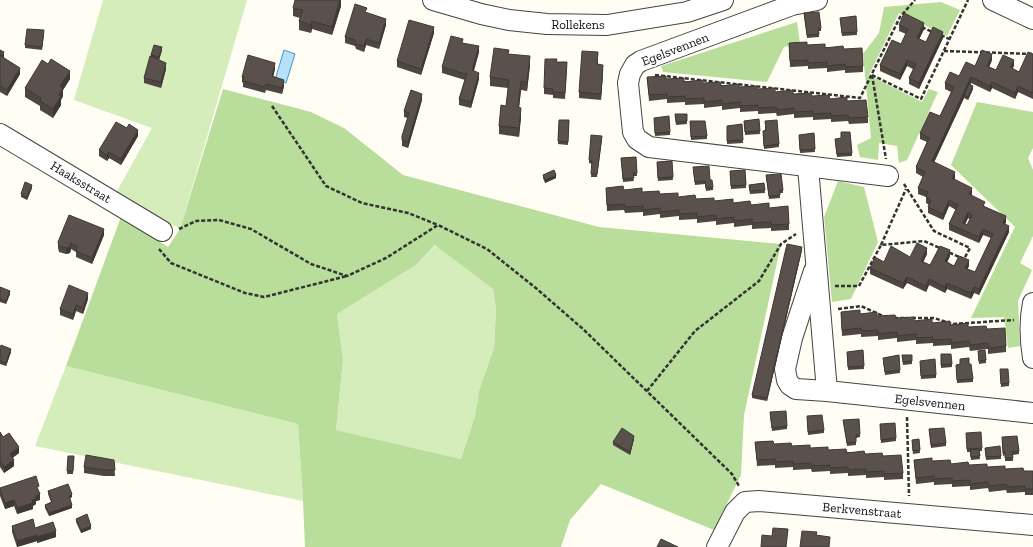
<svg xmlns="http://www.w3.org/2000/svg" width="1033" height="547" font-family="'Zilla Slab',serif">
	<rect width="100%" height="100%" fill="#fffdf4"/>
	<g fill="#d5ecbb">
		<path d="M103,0H247L180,229L116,193L152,128L74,100Z"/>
		<path d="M436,245L493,289L496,310L494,348L479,391L475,416L461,459L336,430L343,360L337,314L416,265Z"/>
		<path d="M66,366L298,424L303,501L35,446Z"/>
	</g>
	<g fill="#b9dd9a" fill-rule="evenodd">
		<path d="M941,2L960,10L947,36L899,13L869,75L922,102L929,89L938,92L907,160L899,163L897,146L879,143L878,160L860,157L857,145L871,138L863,54L879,33L884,7Z"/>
		<path d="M797,22L800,43L784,47L767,82L663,72L661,66Z"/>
		<path d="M223,89L311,112L344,128L403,175L599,227L781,244L744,415L741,475L714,530L601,484L570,520L561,547H305L303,501L298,424L66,366L121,217L168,247L180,229ZM435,245L493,289L496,310L494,348L479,391L475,416L461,459L336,430L343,360L337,314L416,265Z"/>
		<path d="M977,102L1033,112V148L1028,158L1033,170V236L1020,263L1032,270L1018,301L1020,346L1008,348L1004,317L971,318L1015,227L951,165Z"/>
		<path d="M838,181L864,187L878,242L851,299L832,302L824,217Z"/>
	</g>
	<path fill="#b7e1f8" stroke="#3b98d2" d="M284,50L295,54L286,83L275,80Z"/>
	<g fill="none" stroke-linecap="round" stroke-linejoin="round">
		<g stroke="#444" stroke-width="22">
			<g id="minor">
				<path d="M433,0L481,14L509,20L547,24L607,25L687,12L723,0"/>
				<path d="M817,0L792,5L641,61L635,65L630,74L628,83L633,132L637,139L649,147L888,176"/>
				<path d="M993,0L1033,19"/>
				<path d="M0,134L162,231"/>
				<path d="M808,167L827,391L1033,413"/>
				<path d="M814,271L792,338L785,369L787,380L790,385L796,389L827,391"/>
				<path d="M1033,303C1029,322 1030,339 1033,358"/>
				<path d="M717,547L735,512L745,502L759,501L1033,525"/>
			</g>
		</g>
		<g stroke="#333" stroke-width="2.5" stroke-dasharray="4 2" stroke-linecap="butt">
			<path d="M922,27L932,32"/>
			<path d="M941,35L949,39"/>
			<path d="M944,51L1033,54"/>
			<path d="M655,75L860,98L900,17L915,0"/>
			<path d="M872,75L921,99L968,0"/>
			<path d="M872,75L886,159"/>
			<path d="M272,106L326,186L362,203L408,213L438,225"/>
			<path d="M904,184L934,231L970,248L964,259L948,252"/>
			<path d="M179,229L196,221L219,220L251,229L311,264L347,276L386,258L438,225L487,249L537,289L583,329L732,474L739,486"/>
			<path d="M881,245L906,189"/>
			<path d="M159,249L171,263L245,293L264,297L347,276"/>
			<path d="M835,286H859L881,245L924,241L942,249"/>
			<path d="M838,309L861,306L885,317"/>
			<path d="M894,318H907"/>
			<path d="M912,318H934L952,324L1014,320"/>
			<path d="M647,391L695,331L759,281L781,244L796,234"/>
			<path d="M907,417L909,496"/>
		</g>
		<use href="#minor" stroke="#fff" stroke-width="20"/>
	</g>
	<g fill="#4d4641" fill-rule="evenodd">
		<path d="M341,0V6L332,35L312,29L311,33L299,30V21L300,18L293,16V8Z"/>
		<path d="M367,13L386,25L379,49L366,45L364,52L356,49L355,46L345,43V37Z"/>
		<path d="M804,13L821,28V31H819V37L807,38Z"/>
		<path d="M856,16L857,35L842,36L840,18Z"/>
		<path d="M899,25L924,29L919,39L926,42L943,38L919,89L909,84V78L913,69L907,66L900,80L880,71V65L901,44L906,34L899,31Z"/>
		<path d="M44,33L42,50L25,48V45Z"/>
		<path d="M434,33L421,75L397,67V61Z"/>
		<path d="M463,43L479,52L474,71L479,79L471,108L459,105V99L465,80L442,73V67Z"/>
		<path d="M789,43L844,49L863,66V72L845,73V70L827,72V68L808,69V66L790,67Z"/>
		<path d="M0,50L4,58L20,74L7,96L0,92Z"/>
		<path d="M162,50L159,60L166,69L161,88L144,83V78L151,55Z"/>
		<path d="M509,54L530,65L527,91L521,90L519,108L521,117L519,137L499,134V126L506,106L508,88L490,86V77Z"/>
		<path d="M1033,54V99L1018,92L1015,99L992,88L990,92L971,83L970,84L973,89L968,100L964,98L934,162L955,178L954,180L972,194L971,196L1006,222L1005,224L1009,232L979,295L974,293L971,299L947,289L945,293L929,285L926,292L907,283L903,289L870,274V268L884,262L927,254L923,262L930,265L950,256L947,262L954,266H969L967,269L975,272L991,238L983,235L979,243L949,230V224L956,210L949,206L943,220L928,213V207L929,205L926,203V197L918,194V188L923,177L916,173V167L927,142L920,139V133L940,116L951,92L945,89V83L959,76L975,66L992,60L989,67L996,70L1014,66L1012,68L1019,72ZM968,218L970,220L967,225L965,224Z"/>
		<path d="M598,58V64L603,71L601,100L579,98V92Z"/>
		<path d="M557,62L567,68L565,99L553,98V95L544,94V88Z"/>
		<path d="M48,64L70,79L63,90V96L61,100V105L53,118L40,110V106L25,97V88Z"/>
		<path d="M275,69L273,76L284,86L282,94L266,90L265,93L243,87V83L242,82V77Z"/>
		<path d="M647,77L739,87L847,101L868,117V123L849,124L848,121L831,122V119L813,120V117L794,118V114L777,116L776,113L758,114V111L740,112V108L722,110V106L704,108V104L685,105V102L667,103V99L649,101Z"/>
		<path d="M422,100L408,148L402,146V136L408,118L404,117V111Z"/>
		<path d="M675,114H687V124L676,125Z"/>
		<path d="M654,118L670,132V135L655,136Z"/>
		<path d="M759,119L760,134L745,135L744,121Z"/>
		<path d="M559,120H569L568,145L558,144Z"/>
		<path d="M690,121L707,136V139L691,140Z"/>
		<path d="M765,121L779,144V147L764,149L763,134L765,130Z"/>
		<path d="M742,124L743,143L727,144V126Z"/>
		<path d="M814,133L815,152L800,153L799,138Z"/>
		<path d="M138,136L121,165L109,158L107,161L99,156V150Z"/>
		<path d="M841,138L852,153V156L837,157L835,142Z"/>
		<path d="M602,139L597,177H591L592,164L589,163V160Z"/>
		<path d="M636,157L637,176H633L634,181L623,182L621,158Z"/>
		<path d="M672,161L673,180L658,181L657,162Z"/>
		<path d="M693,170L710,180L713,187V190L706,191L705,184L695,185Z"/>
		<path d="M745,170L746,188L731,189L730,174Z"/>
		<path d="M543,175L556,178L545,183L543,178Z"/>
		<path d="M766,175L783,190V193H780V198L769,199Z"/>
		<path d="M764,183L765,193L750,194L749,188V185Z"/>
		<path d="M32,188L27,200L21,197V194Z"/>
		<path d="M606,188L769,208L789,224V230L771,231V228L752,229V225L734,227V223L716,225V221L697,223V219L679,220V216L660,218V214L643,216V212L625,213L624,210L607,211Z"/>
		<path d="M104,235L92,264L76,257V252L71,249L70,253L66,254L59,252L58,248V242Z"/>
		<path d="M802,250L767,401L752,398V395Z"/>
		<path d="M0,287L10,294L6,304L0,302Z"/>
		<path d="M88,299L83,314L76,311L73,320L60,315V309Z"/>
		<path d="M841,312L987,329L1006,346V352L988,354V349L970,351L969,347L951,349V345L933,346V343L916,344V340L897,342V338L878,340V336L861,337V334L842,336Z"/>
		<path d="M0,349L11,352L6,366L0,364Z"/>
		<path d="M863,350L864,369L848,370L847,352Z"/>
		<path d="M941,354L952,364V367L941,368Z"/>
		<path d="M978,354L986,360V363L979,364Z"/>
		<path d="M902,355H912V364L903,365Z"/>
		<path d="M883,361L900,370V373L885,375Z"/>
		<path d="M920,364L936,375V378L921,379Z"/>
		<path d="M956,368L973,379V382L957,383Z"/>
		<path d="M1000,372L1009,383V386L1001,387Z"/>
		<path d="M770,415L787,426V429L772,431Z"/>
		<path d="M807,416L824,430V433L808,435Z"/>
		<path d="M843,420L860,434V437L856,438V445L847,446Z"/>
		<path d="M880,427L896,438V441L881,443Z"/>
		<path d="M929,429L946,443V446L931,448Z"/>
		<path d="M0,432L3,437L19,453L13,457L14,466L4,473L0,467Z"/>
		<path d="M966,436L982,448V451H979L980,459L971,460L970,452H967Z"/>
		<path d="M634,439L630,455L613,445V442Z"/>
		<path d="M919,439L920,453L913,454L912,443Z"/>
		<path d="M1002,440L1019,451V454L1013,455V461H1005V455L1003,456Z"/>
		<path d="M755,442L883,456L903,473V479L884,480V477L866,478V475L848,476V473L830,474V471L812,472L811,469L793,470V467L775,468V465L757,466Z"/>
		<path d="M985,448L1001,456V459L986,460Z"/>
		<path d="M68,456H74L73,474H67Z"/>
		<path d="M114,460L115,476H104L84,473V467Z"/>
		<path d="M914,460L1024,471H1033V495H1025V492L1007,493L1006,490L989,492L988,488L970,490V486L952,487V484L934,485V482L916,484Z"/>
		<path d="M0,488L39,492L40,500L36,501V504L33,506V509L17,514L14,506L5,509L0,496Z"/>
		<path d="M48,491L72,497L70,498L72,508L49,516L45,508V505L51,502L48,494Z"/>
		<path d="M76,519L91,529L81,533L76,522Z"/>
		<path d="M12,526L35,528L56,537L37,543V541L17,547L12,532Z"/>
	</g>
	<g fill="#3f3935">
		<path d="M340,0H341V6L332,35V27Z"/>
		<path d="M386,19V25L379,49V43Z"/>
		<path d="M312,21V29L311,33V25Z"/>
		<path d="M924,23V29L917,44V38Z"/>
		<path d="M434,27V33L421,75V69Z"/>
		<path d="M943,32V38L919,89V83Z"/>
		<path d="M366,39V45L364,52V46Z"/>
		<path d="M479,46V52L472,76V70Z"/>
		<path d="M162,47V50L159,60V57Z"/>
		<path d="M4,52V58L1,56Z"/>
		<path d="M992,54V60L987,72V66Z"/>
		<path d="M530,56V65L527,91V82Z"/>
		<path d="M907,60V66L900,80V74Z"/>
		<path d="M1014,60V66L1010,73V67Z"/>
		<path d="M166,63V69L161,88V82Z"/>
		<path d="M275,63V69L272,82V76Z"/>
		<path d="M603,65V71L601,100V94Z"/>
		<path d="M20,68V74L7,96V90Z"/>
		<path d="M70,71V79L63,90V96L61,100V105L53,118V109L59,95L60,86Z"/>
		<path d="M479,73V79L471,108V102Z"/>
		<path d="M971,77V83L965,96L964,95V98L932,167V161Z"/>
		<path d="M284,80V86L282,94V88Z"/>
		<path d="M521,81V90L518,116V107Z"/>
		<path d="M992,82V88L990,92V86Z"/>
		<path d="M973,86V89L968,100V97Z"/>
		<path d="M1018,86V92L1015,99V93Z"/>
		<path d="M422,94V100L408,148V142Z"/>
		<path d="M521,108V117L519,137V128Z"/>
		<path d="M138,130V136L121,165V159Z"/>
		<path d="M109,152V158L107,161V155Z"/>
		<path d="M955,172V178L952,184V178Z"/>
		<path d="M556,175V178L545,183V180Z"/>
		<path d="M32,185V188L27,200V197Z"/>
		<path d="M972,188V194L969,200V194Z"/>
		<path d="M949,200V206L943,220V214Z"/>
		<path d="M968,212V218L963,229V223Z"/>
		<path d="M1006,216V222L1003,229V223Z"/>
		<path d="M1009,226V232L979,295V289Z"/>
		<path d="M104,229V235L92,264V258Z"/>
		<path d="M983,229V235L979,243V237Z"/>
		<path d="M71,243V249L70,253L66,254V248Z"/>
		<path d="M802,247V250L767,401V398Z"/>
		<path d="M927,248V254L921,267V261Z"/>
		<path d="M950,250V256L945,267V261Z"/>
		<path d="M969,260V266L965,274V268Z"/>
		<path d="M907,277V283L903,289V283Z"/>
		<path d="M929,279V285L926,292V286Z"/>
		<path d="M947,283V289L945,293V287Z"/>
		<path d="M974,287V293L971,299V293Z"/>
		<path d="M10,291V294L6,304V301Z"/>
		<path d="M88,293V299L83,314V308Z"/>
		<path d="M76,305V311L73,320V314Z"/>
		<path d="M11,349V352L6,366V363Z"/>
		<path d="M634,436V439L630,455V452Z"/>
		<path d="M19,447V453L10,460V454Z"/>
		<path d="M14,460V466L4,473V467Z"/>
		<path d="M40,494V500L36,501V504L33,506V509L17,514V508L32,500L36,496Z"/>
		<path d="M72,494V497L69,499V496Z"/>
		<path d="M14,500V506L5,509V503Z"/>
		<path d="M72,505V508L49,516V513Z"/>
		<path d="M91,526V529L81,533V530Z"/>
		<path d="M56,531V537L37,543V537Z"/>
		<path d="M37,535V541L17,547V541Z"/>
	</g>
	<g fill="#5a514c" stroke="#3f3935" fill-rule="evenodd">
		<path d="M295,0H340L332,27L312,21L311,25L299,21L303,10L293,8Z"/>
		<path d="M355,4L367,8L365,12L386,19L379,43L366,39L364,46L356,44L355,40L345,37Z"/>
		<path d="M819,12L821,28H818L819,34L807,35L804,13Z"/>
		<path d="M904,13L924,23L917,38L926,42L933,27L943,32L919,83L909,78L916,64L907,60L900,74L880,65L892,40L901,44L908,29L899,25Z"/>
		<path d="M856,16L857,32L842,33L840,18Z"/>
		<path d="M409,20L434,27L421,69L397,61Z"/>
		<path d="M27,29L44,30L42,47L25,45Z"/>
		<path d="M451,36L463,39L462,43L479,46L472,70L479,73L471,102L459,99L467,73L465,74L442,67Z"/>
		<path d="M807,42V45L825,44V48L843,46L844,49L862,48L863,66L845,67V64L827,66V62L808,63V60L790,61L789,43Z"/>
		<path d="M154,45L162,47L159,57L151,55Z"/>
		<path d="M494,48L509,50L508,54L530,56L527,82L521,81L518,107L521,108L519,128L499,126L501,105L506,106L509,80L490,77Z"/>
		<path d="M0,50L4,52L1,56L20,68L7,90L0,86Z"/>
		<path d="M982,50L992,54L987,66L996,70L1003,55L1014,60L1010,67L1019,72L1028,52L1033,54V93L1018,86L1015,93L992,82L990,86L971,77L932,161L955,172L952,178L972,188L969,194L985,202L983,206L1006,216L1003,223L1009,226L979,289L974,287L971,293L947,283L945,287L929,279L926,286L907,277L903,283L870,268L875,257L884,262L891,246L910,257L917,243L927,248L921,261L930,265L940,246L950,250L945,261L954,266L959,256L969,260L965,268L975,272L993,234L983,229L979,237L949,224L958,205L949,200L943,214L928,207L931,200L926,197L928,192L918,188L925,172L916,167L929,138L920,133L930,112L940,116L954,87L945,83L950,72L959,76L966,62L975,66ZM968,212L972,215L967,225L963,223Z"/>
		<path d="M582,51L598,52L597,64L603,65L601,94L579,92Z"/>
		<path d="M248,55L275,63L272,76L284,80L282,88L266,84L265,87L243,81L244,77H242Z"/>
		<path d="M150,56L166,63L161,82L144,78Z"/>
		<path d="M51,59L70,71L60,86L63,88L59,95L61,96L53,109L40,101L41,98L25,88L42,60L48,64Z"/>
		<path d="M545,59H557L556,62H567L565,93L553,92V89L544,88Z"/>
		<path d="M666,76V79L684,78V82L702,80L703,83L720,82L721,86L739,84V87L757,86V89L775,88V92L793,90V94L811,93L812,96L829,95L830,99L847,97V101L866,100L868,117L849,118L848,115L831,116V113L813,114V111L794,112V108L777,110L776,107L758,108V105L740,106V102L722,104V100L704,102V98L685,99V96L667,97V94L649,95L647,77Z"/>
		<path d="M969,84L973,86L968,97L964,95Z"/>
		<path d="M411,90L422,94L408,142L402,140V136L409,113L404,111Z"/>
		<path d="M675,114H687V121L676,122Z"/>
		<path d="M669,116L670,132L655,133L654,118Z"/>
		<path d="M759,119L760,131L745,132L744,121Z"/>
		<path d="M559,120H569L568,142L558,141Z"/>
		<path d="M777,120L779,144L764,146L763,131L766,130L765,121Z"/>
		<path d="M690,121H705L707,136L691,137Z"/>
		<path d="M116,122L127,128L129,124L138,130L121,159L109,152L107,155L99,150Z"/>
		<path d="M742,124L743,140L727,141V126Z"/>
		<path d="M841,132H850L852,153L837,154L835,139L841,138Z"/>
		<path d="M814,133L815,149L800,150L799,135Z"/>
		<path d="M591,135L602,136L597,174H591L592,161L589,160Z"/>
		<path d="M636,157L637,173H633L634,178L623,179L621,158Z"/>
		<path d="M672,161L673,177L658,178L657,162Z"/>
		<path d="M709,166L710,180H712L713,187L706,188L705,181L695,182L693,167Z"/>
		<path d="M554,170L556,175L545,180L543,175Z"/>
		<path d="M745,170L746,185L731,186L730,171Z"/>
		<path d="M781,174L783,190H780V195L769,196L766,175Z"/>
		<path d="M25,182L32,185L27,197L21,194Z"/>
		<path d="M764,183L765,190L750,191L749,185Z"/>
		<path d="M623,186L624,190L642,188V192L659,191L660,194L678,193V197L695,195L696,199L714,198V201L733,199V203L750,201L751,205L769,203V208L788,206L789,224L771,225V222L752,223V219L734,221V217L716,219V215L697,217V213L679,214V210L660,212V208L643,210V206L625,207L624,204L607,205L606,188Z"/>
		<path d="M69,215L104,229L92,258L76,251L78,247L71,243L70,247L66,248L59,246L58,242Z"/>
		<path d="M787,244L802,247L767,398L752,395Z"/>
		<path d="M69,285L88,293L83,308L76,305L73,314L60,309Z"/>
		<path d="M0,287L10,291L6,301L0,299Z"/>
		<path d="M860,310V314L877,312V316L895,315L896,318L914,317V321L932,319V323L950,321V325L968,323V327L986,326L987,329L1005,328L1006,346L988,348V343L970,345L969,341L951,343V339L933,340V337L916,338V334L897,336V332L878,334V330L861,331V328L842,330L841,312Z"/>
		<path d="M1,345L11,349L6,363L0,361V349Z"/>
		<path d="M863,350L864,366L848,367L847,352Z"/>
		<path d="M985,350L986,360L979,361L978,351Z"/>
		<path d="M941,354H951L952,364L941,365Z"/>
		<path d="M899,355L900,370L885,372L883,358Z"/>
		<path d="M902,355H912V361L903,362Z"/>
		<path d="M969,358V364H971L973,379L957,380L956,365L960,364V359Z"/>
		<path d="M935,359L936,375L921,376L920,361Z"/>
		<path d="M1000,369H1008L1009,383L1001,384Z"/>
		<path d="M786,411L787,426L772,428L770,412Z"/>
		<path d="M822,415L824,430L808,432L807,416Z"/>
		<path d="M859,419L860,434L856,435V442L847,443L843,420Z"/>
		<path d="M895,423L896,438L881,440L880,424Z"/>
		<path d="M622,428L634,436L630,452L613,442Z"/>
		<path d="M944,428L946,443L931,445L929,429Z"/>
		<path d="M0,432L3,437L9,433L19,447L10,454L14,460L4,467L0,461Z"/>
		<path d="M981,432L982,448L967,449L966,433Z"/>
		<path d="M1017,436L1019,451L1012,452L1013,458H1005V452L1003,453L1002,437Z"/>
		<path d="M919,439L920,450L913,451L912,440Z"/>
		<path d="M773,441L774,444L791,443L792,446L810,445V448L828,447V450L846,449L847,453L864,451L865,454L882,453L883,456L901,455L903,473L884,474V471L866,472V469L848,470V467L830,468V465L812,466L811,463L793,464V461L775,462V459L757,460L755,442Z"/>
		<path d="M1000,446L1001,456L986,457L985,448Z"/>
		<path d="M979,449L980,456L971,457L970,450Z"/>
		<path d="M86,455L114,460L115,470H104L84,467Z"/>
		<path d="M68,456H74L73,471H67Z"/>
		<path d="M932,458V461L950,460L951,464L968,462L969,465L987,464V467L1005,466V469L1023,468L1024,471H1033V489H1025V486L1007,487L1006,484L989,486L988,482L970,484V480L952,481V478L934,479V476L916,478L914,460Z"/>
		<path d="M36,476L39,486L37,487L40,494L36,496V499L32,500L33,503L17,508L14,500L5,503L0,490V488Z"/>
		<path d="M68,484L72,494L69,496L72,505L49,513L45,505L52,502L48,491Z"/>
		<path d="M87,514L91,526L81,530L76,519Z"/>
		<path d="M33,519L35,528L53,522L56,531L37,537V535L17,541L12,526Z"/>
		<path d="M773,528L788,529L786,547H761L762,535L772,536Z"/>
		<path d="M802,531L817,532L816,535L830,537L829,547H800Z"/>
		<path d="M661,539L678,547H657Z"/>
	</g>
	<g text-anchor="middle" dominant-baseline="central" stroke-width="4" stroke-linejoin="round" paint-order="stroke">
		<g font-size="13" fill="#111" stroke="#fff">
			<text x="578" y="24">Rollekens</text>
			<text transform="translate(675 49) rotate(-21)">Egelsvennen</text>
			<text transform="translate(81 182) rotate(31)">Haaksstraat</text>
			<text transform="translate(930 402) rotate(6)">Egelsvennen</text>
			<text transform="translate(862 510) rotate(5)">Berkvenstraat</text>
		</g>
	</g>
</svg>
